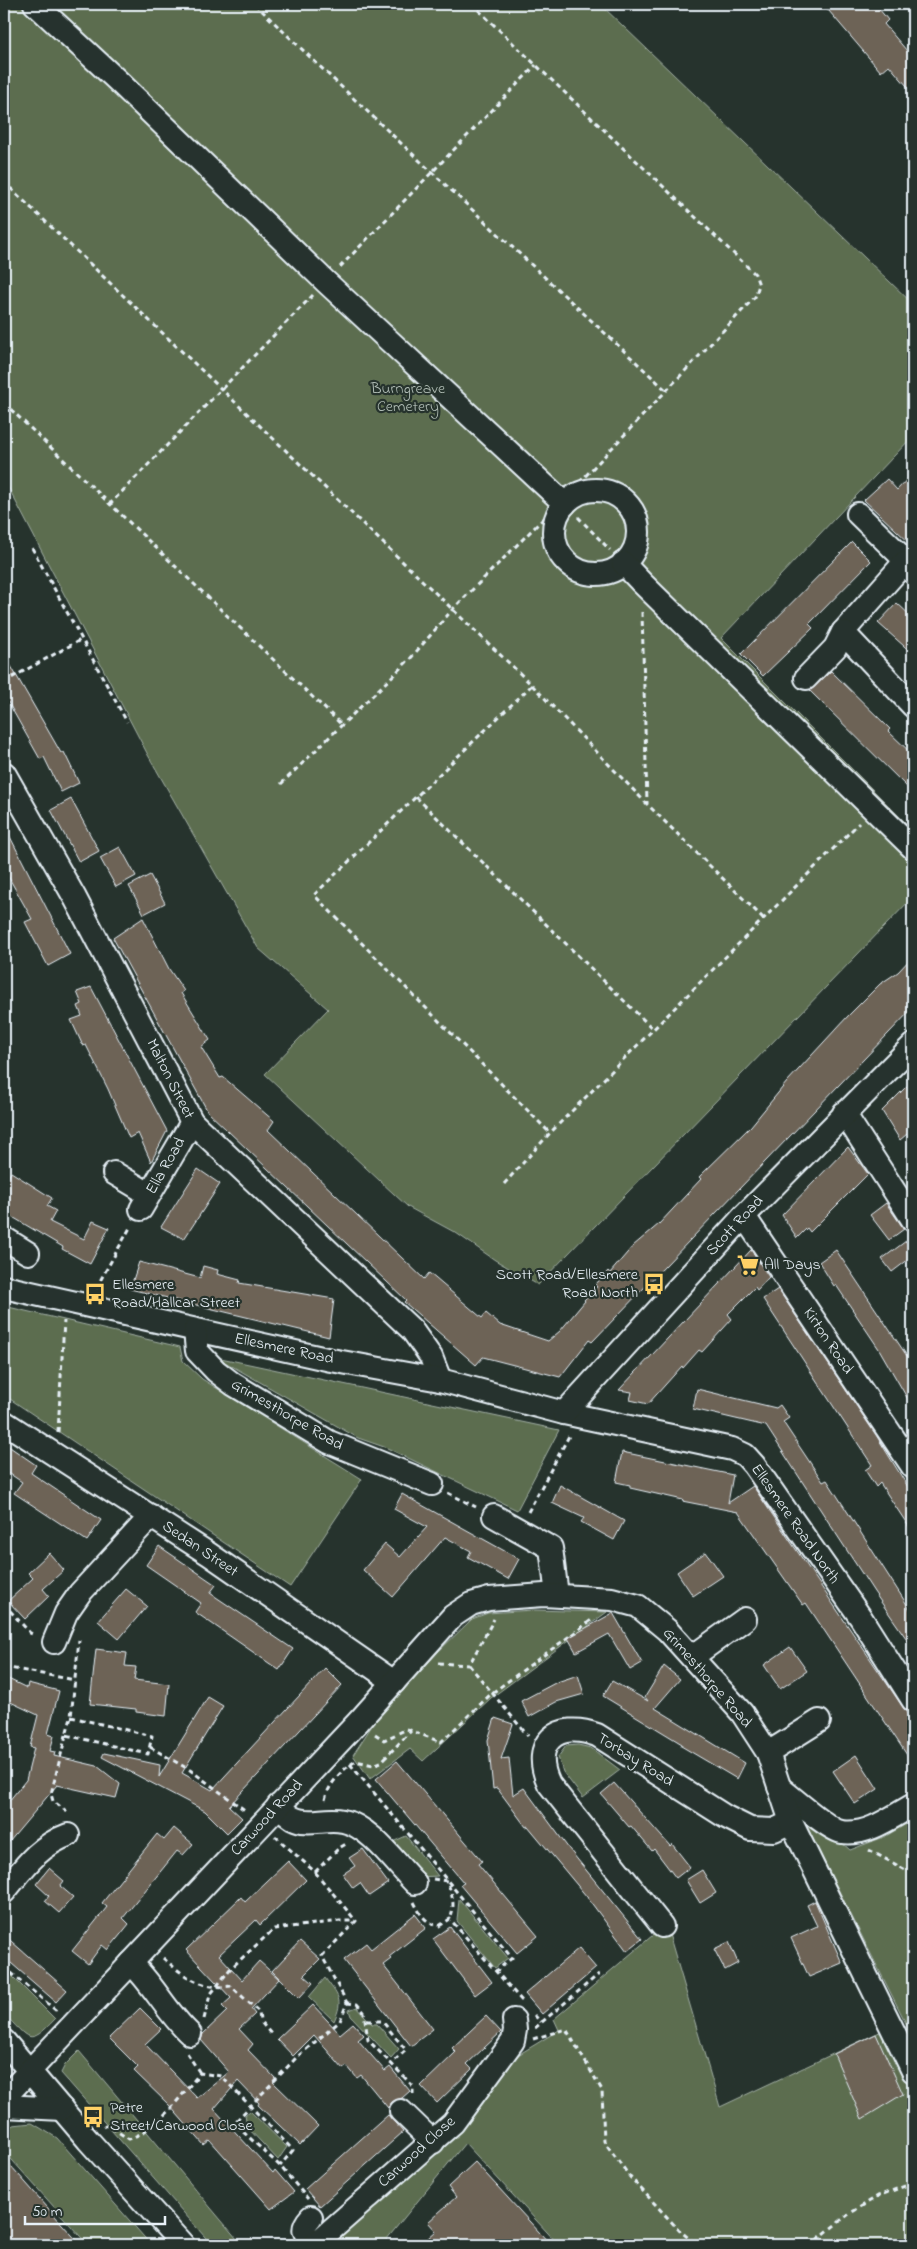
<svg xmlns="http://www.w3.org/2000/svg" width="917" height="2249" font-family="'Indie Flower',sans-serif">
	<rect width="100%" height="100%" fill="#26332d"/>
	<filter id="ink" filterUnits="userSpaceOnUse"><feTurbulence type="fractalNoise" baseFrequency=".02" numOctaves="2"/><feDisplacementMap in="SourceGraphic" scale="10" xChannelSelector="R" yChannelSelector="G"/><feConvolveMatrix kernelMatrix="1 2 1 2 8 2 1 2 1" color-interpolation-filters="sRGB"/></filter>
	<g filter="url(#ink)">
		<g fill="#5b6d50" stroke="#a2afa4">
			<path d="M4,4H600L913,304V436L721,638L913,830V897L538,1285L495,1260L456,1233L408,1207L265,1074L328,1009L258,948L148,755L4,479Z"/>
			<path d="M4,1306L180,1347L183,1361L202,1379L362,1479L290,1587L4,1395Z"/>
			<path d="M216,1357L559,1430L517,1510L387,1448L358,1438Z"/>
			<path d="M533,1610L607,1612L491,1698L423,1761L410,1749L370,1779L353,1755L375,1721L438,1652L472,1619L488,1613Z"/>
			<path d="M578,1745L591,1748L620,1770L583,1798L563,1772L558,1757L566,1746Z"/>
			<path d="M802,1818L831,1833L850,1850L884,1837L913,1820V2037Z"/>
			<path d="M406,1836L438,1876L419,1877L388,1844Z"/>
			<path d="M459,1899L508,1958L495,1968L457,1921Z"/>
			<path d="M666,1924L720,2107L886,2029L913,2090V2245H559L465,2143L382,2245H331L457,2132L518,2055L559,2030L554,2019Z"/>
			<path d="M4,1968L55,2019C28,2048 29,2038 4,2014Z"/>
			<path d="M325,1978C338,1996 344,1999 334,2021L309,1997Z"/>
			<path d="M357,2007L372,2024H377L399,2049L391,2058L351,2016L349,2010Z"/>
			<path d="M79,2051L242,2245H212L61,2073L65,2065Z"/>
			<path d="M250,2111L287,2147L278,2160L247,2127L245,2115Z"/>
			<path d="M32,2123L57,2138L151,2245H88L4,2151V2133L13,2125Z"/>
		</g>
		<g fill="#6d6357" stroke="#e8f1f8">
			<path d="M823,4H875L888,20L884,24L913,58V93L889,65L881,72Z"/>
			<path d="M913,473V546L864,500L887,479L897,490Z"/>
			<path d="M852,542L871,561L809,624L813,628L763,676L741,654Z"/>
			<path d="M897,603L913,618V654L878,623Z"/>
			<path d="M4,654L61,753L64,752L79,783L61,792L44,757L40,759L4,695Z"/>
			<path d="M831,671L890,729L888,731L913,755V793L810,691Z"/>
			<path d="M71,799L99,851L79,862L51,810Z"/>
			<path d="M4,825L70,954L48,966L25,922L32,919L4,869Z"/>
			<path d="M120,847L136,876L116,887L100,858Z"/>
			<path d="M150,875L165,903L144,914L129,886Z"/>
			<path d="M143,918L169,969L184,991L181,993L210,1040L201,1047L220,1078L223,1077L274,1121L268,1130L424,1279L429,1273L482,1318L486,1313L500,1325L548,1341L560,1331L585,1301L584,1300L597,1287L595,1285L608,1271L610,1273L633,1246L659,1224L701,1179L699,1177L751,1126L787,1082L848,1016L880,984L898,972L913,956V1008L592,1342L589,1340L560,1377L483,1357L476,1365L404,1302L406,1300L208,1112L113,938Z"/>
			<path d="M91,987L167,1131L151,1162L138,1133L129,1138L108,1089L86,1045L83,1046L71,1020L82,1016L78,1006L82,1004L77,992Z"/>
			<path d="M913,1080V1129L900,1140L882,1111Z"/>
			<path d="M848,1147L868,1174L810,1232L807,1228L797,1238L782,1215Z"/>
			<path d="M198,1169L220,1184L184,1239L161,1227Z"/>
			<path d="M11,1172L52,1198L47,1206L56,1211L50,1222L84,1239L93,1221L109,1228L90,1264L62,1249L63,1247L4,1212V1185Z"/>
			<path d="M886,1203L904,1229L889,1240L870,1215Z"/>
			<path d="M906,1241L913,1251V1256L892,1272L882,1259Z"/>
			<path d="M751,1250L769,1277L757,1290L755,1287L728,1314L732,1319L702,1352L699,1350L683,1368L682,1366L648,1404L630,1400L632,1392L619,1390Z"/>
			<path d="M836,1250L913,1365V1408L879,1349L836,1285L834,1286L819,1262Z"/>
			<path d="M139,1262L200,1278L203,1266L218,1270L217,1274L240,1280L239,1283L334,1299L329,1337L130,1289Z"/>
			<path d="M778,1289L876,1435L913,1495V1533L880,1483L876,1487L865,1470L872,1465L763,1299Z"/>
			<path d="M697,1389L776,1408L780,1405L789,1418L783,1422L823,1482L827,1480L913,1614V1648L874,1592L766,1426L693,1409Z"/>
			<path d="M4,1443L36,1465L31,1473L101,1520L87,1541L14,1493L22,1482L4,1470Z"/>
			<path d="M622,1452L733,1475L728,1503L753,1486L913,1722V1764L806,1603L803,1605L738,1512L682,1501L683,1500L630,1488V1485L616,1482Z"/>
			<path d="M560,1485L624,1521L614,1540L581,1522L584,1518L552,1503Z"/>
			<path d="M402,1494L519,1559L508,1579L468,1557L471,1551L445,1537L393,1597L363,1570L385,1544L400,1557L427,1527L394,1509Z"/>
			<path d="M159,1546L216,1585L210,1593L293,1649L279,1670L195,1612L201,1603L146,1565Z"/>
			<path d="M706,1552L723,1576L693,1596L677,1572Z"/>
			<path d="M49,1553L64,1570L43,1589L49,1596L25,1619L8,1601L33,1578L28,1573Z"/>
			<path d="M126,1589L147,1606L119,1639L98,1621Z"/>
			<path d="M613,1613L642,1663L630,1670L609,1634L576,1652L568,1638Z"/>
			<path d="M790,1647L807,1671L780,1689L764,1665Z"/>
			<path d="M96,1649L127,1653L125,1666L136,1667L134,1680L169,1684L166,1716L136,1712V1709L90,1704Z"/>
			<path d="M664,1666L680,1679L655,1708L745,1763L737,1779L681,1746L682,1744L603,1696L612,1681L648,1701L645,1697Z"/>
			<path d="M325,1668L342,1685L229,1806L242,1818L227,1833L205,1811L102,1757L104,1753L160,1765L159,1777L208,1697L223,1706L182,1773L212,1790Z"/>
			<path d="M578,1675L584,1694L556,1702L529,1717L521,1701L557,1682Z"/>
			<path d="M4,1677L27,1688L28,1683L59,1691L48,1734L54,1736L50,1751L55,1752L54,1756L97,1766L120,1784L116,1798L57,1785L4,1848V1807L26,1780L34,1748L30,1747L38,1715L4,1699Z"/>
			<path d="M495,1718L513,1724L501,1759L509,1758L513,1795L524,1788L569,1849L642,1939L627,1951L587,1897L528,1826L526,1827L497,1788L493,1789L488,1740Z"/>
			<path d="M856,1755L878,1789L855,1804L833,1771Z"/>
			<path d="M397,1761L482,1861L478,1864L538,1936L517,1953L460,1885L464,1883L376,1779Z"/>
			<path d="M614,1783L670,1846L672,1844L690,1867L676,1878L654,1849L652,1851L631,1826L629,1827L601,1794Z"/>
			<path d="M174,1828L193,1844L183,1855L177,1851L123,1918L129,1924L108,1950L102,1945L88,1964L72,1951L107,1907L102,1903L157,1834L164,1840Z"/>
			<path d="M363,1849L388,1883L369,1896L360,1883L353,1888L343,1874L355,1866L349,1858Z"/>
			<path d="M288,1861L306,1880L260,1925L256,1920L219,1955L242,1980L259,1961L279,1979L251,2009L255,2014L239,2029L253,2044L248,2050L276,2079L273,2082L318,2126L300,2145L258,2105L259,2103L238,2081L214,2109L273,2173L275,2170L294,2192L271,2209L210,2140L204,2145L169,2105L134,2071L138,2067L109,2038L140,2008L161,2029L145,2044L197,2098L229,2072L201,2040L203,2034L227,2011L222,2006L231,1998L186,1950L241,1897L245,1902Z"/>
			<path d="M49,1868L64,1881L60,1886L73,1897L59,1913L45,1901L49,1896L36,1884Z"/>
			<path d="M702,1870L716,1893L700,1903L686,1880Z"/>
			<path d="M815,1901L842,1963L809,1977L791,1938L817,1926L807,1905Z"/>
			<path d="M415,1914L426,1928L389,1957L391,1959L383,1965L433,2029L411,2046L344,1960L366,1943L371,1949Z"/>
			<path d="M450,1927L492,1982L475,1995L433,1939Z"/>
			<path d="M4,1935L67,1990L56,2002L4,1957Z"/>
			<path d="M300,1941L320,1959L304,1975L313,1983L299,1998L272,1971Z"/>
			<path d="M729,1942L738,1963L725,1970L714,1949Z"/>
			<path d="M579,1948L596,1968L542,2014L525,1994Z"/>
			<path d="M313,2005L340,2034L353,2023L364,2035L358,2040L385,2071L390,2067L410,2091L402,2098L392,2102L388,2108L361,2075L357,2078L347,2066L343,2069L314,2035L293,2056L277,2039Z"/>
			<path d="M486,2016L501,2032L467,2064L472,2069L437,2103L421,2086L456,2052L452,2048Z"/>
			<path d="M876,2034L903,2094L862,2119L834,2054Z"/>
			<path d="M388,2115L403,2132L320,2206L305,2189Z"/>
			<path d="M4,2158L62,2224L81,2245H4Z"/>
			<path d="M475,2162L551,2245H420L436,2231L428,2222L456,2197L448,2187Z"/>
		</g>
		<g fill="none" stroke-linecap="round" stroke-linejoin="round">
			<g stroke="#e8f1f8" stroke-width="26">
				<g id="minor">
					<path d="M35,4L118,81L326,282L565,504"/>
					<circle cx="596" cy="532" r="42"/>
					<path d="M858,514L899,554L904,563"/>
					<path d="M623,563L642,583L913,848"/>
					<path d="M913,572L904,563L843,632L913,706"/>
					<path d="M806,678L835,648L843,632"/>
					<path d="M4,773L75,898L192,1122L412,1330L431,1357L440,1380"/>
					<path d="M844,1113L913,1220"/>
					<path d="M114,1173L149,1194"/>
					<path d="M141,1209L192,1122"/>
					<path d="M744,1216L913,1467"/>
					<path d="M4,1238L28,1253"/>
					<path d="M4,1287L331,1360L440,1380L564,1413L732,1449L745,1455L754,1465L861,1618L913,1700"/>
					<path d="M195,1330L197,1351L216,1371L233,1384L329,1442L432,1484"/>
					<path d="M564,1413L744,1216L913,1045"/>
					<path d="M4,1422L209,1554L394,1682"/>
					<path d="M494,1516L551,1548L557,1595"/>
					<path d="M54,1642L66,1613L80,1593L151,1516"/>
					<path d="M692,1657L745,1619"/>
					<path d="M768,1753L819,1721"/>
					<path d="M779,1787C791,1796 830,1831 842,1832C867,1836 892,1817 913,1805"/>
					<path d="M278,1806C283,1810 288,1815 293,1818C308,1826 326,1817 343,1821C370,1826 396,1864 415,1883"/>
					<path d="M4,1892C23,1869 38,1846 68,1835"/>
					<path d="M662,1926L549,1784C530,1743 557,1720 597,1735L726,1817L750,1829L774,1830L791,1822"/>
					<path d="M131,1963C154,1985 167,2013 190,2034"/>
					<path d="M4,2041L88,2140L183,2245"/>
					<path d="M4,2098L359,1721L453,1616L471,1604L489,1599L544,1595L612,1599L638,1606L667,1630L742,1713L768,1753L791,1822L913,2071"/>
					<path d="M4,2106L62,2109"/>
					<path d="M401,2111L433,2142"/>
					<path d="M311,2217C300,2229 303,2234 316,2243"/>
					<path d="M314,2245L453,2123L513,2041L515,2030L514,2020"/>
				</g>
			</g>
			<g stroke="#e8f1f8" stroke-width="3" stroke-dasharray="5 4" stroke-linecap="butt">
				<path d="M255,4C390,135 529,262 667,391"/>
				<path d="M472,4L755,274L759,285L755,297L575,487"/>
				<path d="M4,182L532,685L647,804L763,918"/>
				<path d="M340,267L536,65"/>
				<path d="M4,403L342,725"/>
				<path d="M109,505L313,295"/>
				<path d="M578,517L610,550"/>
				<path d="M32,548L127,722"/>
				<path d="M642,612L647,803"/>
				<path d="M4,682L82,639"/>
				<path d="M532,685L314,895L550,1133"/>
				<path d="M281,784L410,659L452,610L548,514"/>
				<path d="M416,797L653,1029"/>
				<path d="M504,1184L550,1133L859,823"/>
				<path d="M96,1288L131,1226"/>
				<path d="M58,1432L64,1321"/>
				<path d="M448,1493L476,1507"/>
				<path d="M528,1512L570,1434"/>
				<path d="M4,1604L30,1633L35,1635"/>
				<path d="M438,1663L469,1665L494,1619"/>
				<path d="M469,1665L528,1736"/>
				<path d="M4,1667L75,1680"/>
				<path d="M71,1717L152,1736L148,1754L66,1735L71,1717L79,1640"/>
				<path d="M375,1734L384,1740L407,1729L441,1742L492,1693L593,1619"/>
				<path d="M66,1735L51,1794L53,1801L70,1814"/>
				<path d="M150,1747L190,1770L246,1811"/>
				<path d="M350,1764L512,1958L495,1972"/>
				<path d="M325,1800C328,1785 342,1769 356,1761L373,1765L381,1762L411,1731"/>
				<path d="M275,1836L315,1872L356,1921L322,1956L347,2003L340,2021L296,2058L237,2120L239,2128L280,2166L308,2199"/>
				<path d="M869,1850L913,1874"/>
				<path d="M315,1872L339,1848L346,1844"/>
				<path d="M433,1879L447,1881C452,1894 456,1906 450,1919"/>
				<path d="M414,1902C420,1914 425,1923 439,1926L450,1919L522,2001"/>
				<path d="M163,1958C184,1976 202,1990 231,1986L259,2012L260,2021L271,2034"/>
				<path d="M4,1967L59,2013"/>
				<path d="M347,2003L357,2004L364,2012L368,2040L413,2086V2094"/>
				<path d="M534,2015L541,2022"/>
				<path d="M204,2019L210,1995L230,1969L274,1929L340,1921H355"/>
				<path d="M367,2021H382L406,2050L391,2064"/>
				<path d="M535,2028L599,1974"/>
				<path d="M533,2039L566,2029L602,2090L604,2141L630,2177L679,2230L697,2245"/>
				<path d="M187,2053L200,2073"/>
				<path d="M104,2127L107,2125L129,2139C160,2127 179,2098 200,2073L221,2076L293,2150L280,2166"/>
				<path d="M810,2245L849,2214L878,2196L913,2183"/>
			</g>
			<use href="#minor" stroke="#26332d" stroke-width="22"/>
		</g>
	</g>
	<defs>
		<g id="supermarket-bare" transform="scale(1.725)"><path d="M-6-5.5h2.5l.6 2H6L4.5 2H-2.5L-4.4-4H-6ZM-1.5 3.2a1.3 1.3 0 1 0 .1 0ZM3 3.2a1.3 1.3 0 1 0 .1 0Z" fill="#ffd166" stroke="#26332d" stroke-width="2.5" paint-order="stroke"/></g>
		<g id="bus-bare" transform="scale(1.725)"><path d="M-5-6H5V4H4V6H2V4H-2V6H-4V4H-5ZM-3.5-4V0h7V-4ZM-3.5 1.2v1.5H-2V1.2ZM2 1.2v1.5H3.5V1.2Z" fill="#ffd166" stroke="#26332d" stroke-width="2.5" paint-order="stroke"/></g>
	</defs>
	<g fill-rule="evenodd">
		<use href="#supermarket-bare" x="748" y="1265"/>
		<use href="#bus-bare" x="654" y="1284"/>
		<use href="#bus-bare" x="95" y="1294"/>
		<use href="#bus-bare" x="93" y="2117"/>
	</g>
	<g text-anchor="middle" dominant-baseline="central" stroke-width="4.5" stroke-linejoin="round" paint-order="stroke">
		<g font-size="16" fill="#b0bcb5" stroke="#26332d">
			<text x="408" y="389">Burngreave<tspan x="408" dy="18">Cemetery</tspan></text>
		</g>
		<g font-size="16" fill="#e8f1f8" stroke="#26332d">
			<text transform="translate(170 1079) rotate(63)">Malton Street</text>
			<text transform="translate(166 1166) rotate(-60)">Ella Road</text>
			<text transform="translate(735 1226) rotate(-47)">Scott Road</text>
			<text transform="translate(828 1341) rotate(56)">Kirton Road</text>
			<text transform="translate(284 1349) rotate(12)">Ellesmere Road</text>
			<text transform="translate(287 1415) rotate(30)">Grimesthorpe Road</text>
			<text transform="translate(795 1524) rotate(55)">Ellesmere Road North</text>
			<text transform="translate(200 1549) rotate(34)">Sedan Street</text>
			<text transform="translate(707 1678) rotate(49)">Grimesthorpe Road</text>
			<text transform="translate(635 1760) rotate(32)">Torbay Road</text>
			<text transform="translate(267 1818) rotate(-47)">Carwood Road</text>
			<text transform="translate(417 2152) rotate(-42)">Carwood Close</text>
		</g>
		<g font-size="16" fill="#e8f1f8" stroke="#26332d" text-anchor="start">
			<text x="764" y="1265">All Days</text>
			<text x="638" y="1275" text-anchor="end">Scott Road/Ellesmere<tspan x="638" dy="18">Road North</tspan></text>
			<text x="112" y="1285">Ellesmere<tspan x="112" dy="18">Road/Hallcar Street</tspan></text>
			<text x="110" y="2108">Petre<tspan x="110" dy="18">Street/Carwood Close</tspan></text>
		</g>
	</g>
	<rect width="917" height="2249" fill="none" stroke="#26332d" stroke-width="20"/>
	<rect x="10" y="10" width="897" height="2229" fill="none" stroke="#e8f1f8" stroke-width="2" filter="url(#ink)"/>
	<path d="M25 2216v8h140v-8" fill="none" stroke="#e8f1f8" stroke-width="2.5"/>
	<text x="32" y="2216" font-size="15" fill="#e8f1f8" stroke="#26332d" stroke-width="4" paint-order="stroke">50 m</text>
</svg>
